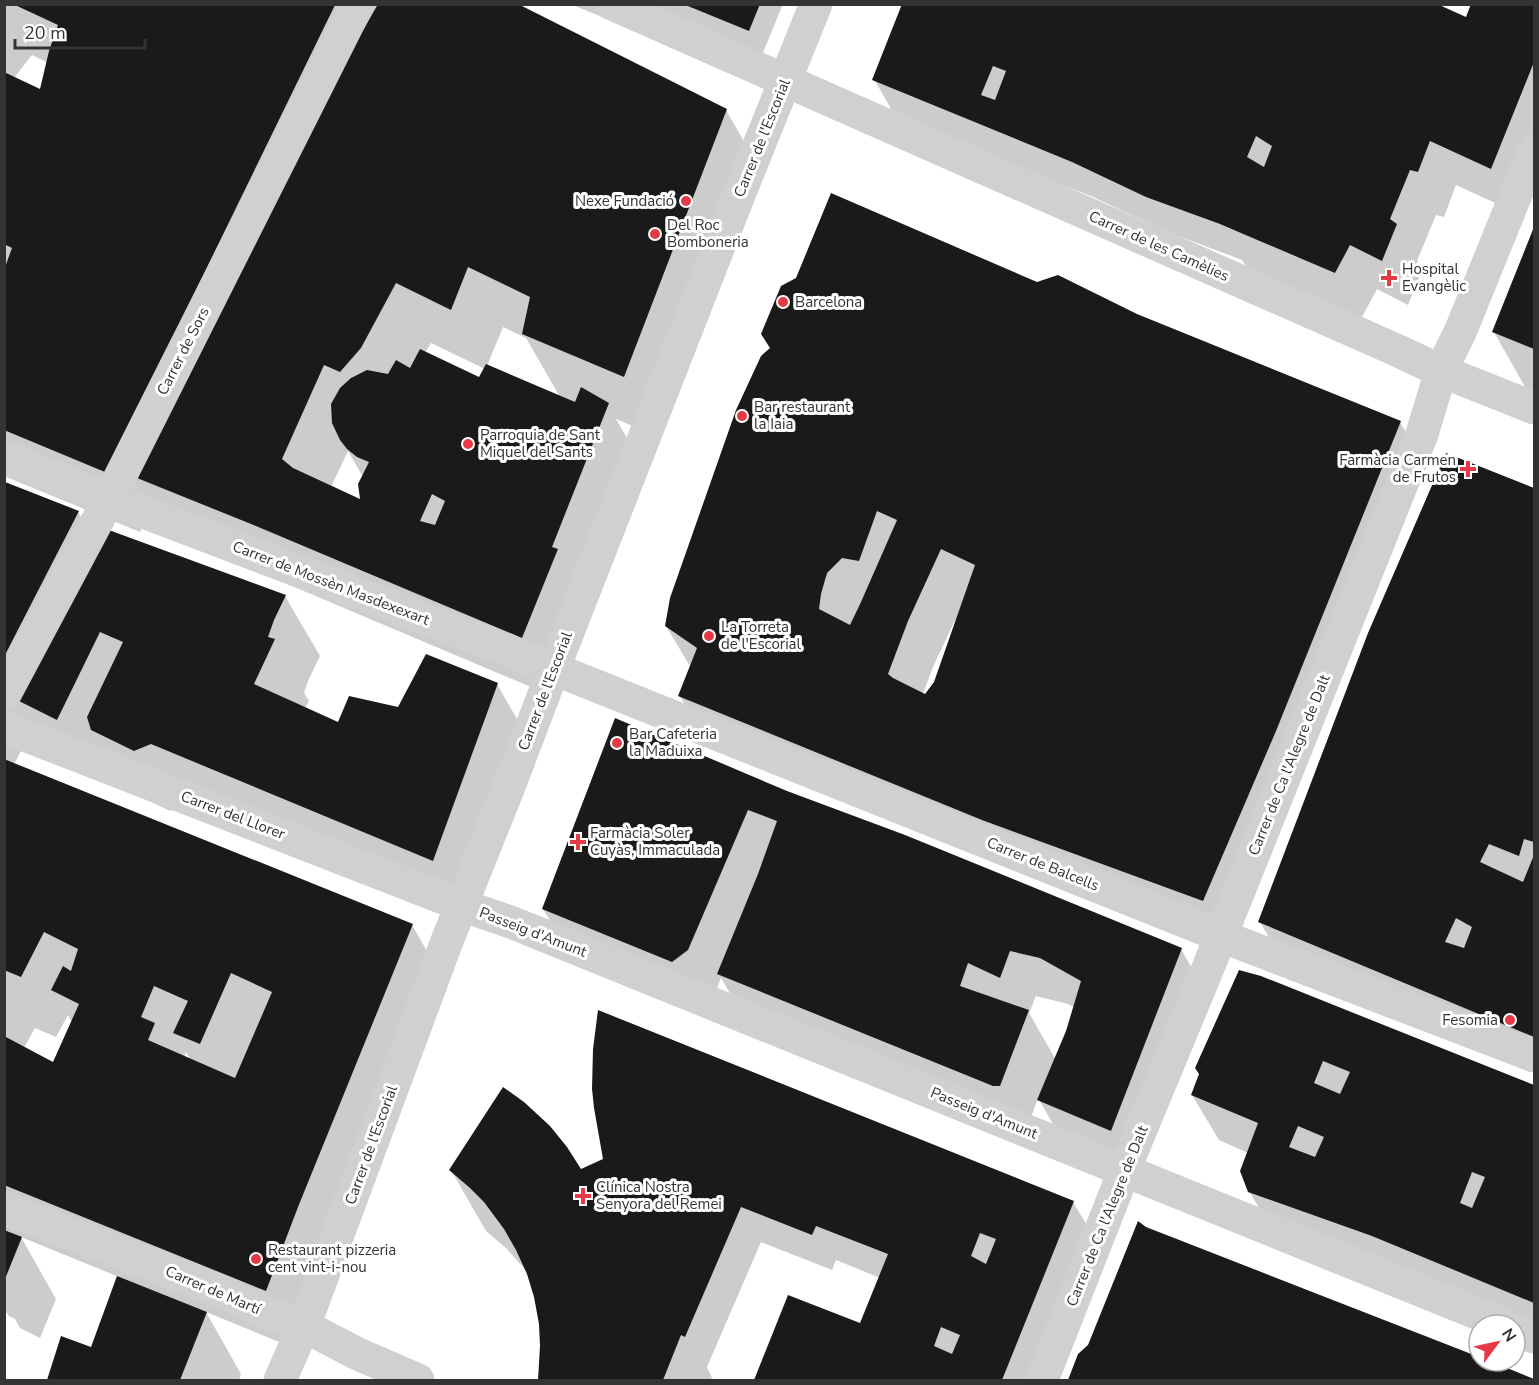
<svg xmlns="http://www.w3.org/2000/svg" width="1539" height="1385" font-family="'Nunito Sans',sans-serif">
	<rect width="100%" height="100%" fill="#fff"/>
	<g fill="#0003" fill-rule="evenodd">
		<path d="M4,4H515L726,110L761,171L659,437L616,419L634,450L557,698L292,586L173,538L154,504L140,532L4,476ZM32,55L48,63L41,91L14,78ZM503,327L526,338L560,397L487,366ZM431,343L485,369L480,379L425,353ZM348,451L363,477L366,504L331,487Z"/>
		<path d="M570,4H783L762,55L691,53Z"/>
		<path d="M903,4L1467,19L1473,4H1534V170L1517,213L1456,185L1444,217L1436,215L1417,261L1422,270L1408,305L1377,289L1362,317L1248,270L1242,260L1168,232L1093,197L1013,165L900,125L874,79Z"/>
		<path d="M1534,231V403L1494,332Z"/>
		<path d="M1037,284L1136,316L1400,422L1426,467L1229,945L706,742L680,696L691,668L666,626ZM955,620L957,621L935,683L926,696L923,694L933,667Z"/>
		<path d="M1447,455L1534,490V1071L1286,967L1260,922Z"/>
		<path d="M4,484L78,512L99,548L285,596L320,656L308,681L304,693L309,701L305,708L339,724L497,684L532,745L467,921L186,804L170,811L128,791L106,752L92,779L56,761L35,725L14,764L412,925L447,986L301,1351L206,1312L241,1374L239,1380H48L61,1338L92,1349L119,1277L21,1237L56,1299L40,1338L20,1328L15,1319L9,1316L4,1309ZM68,1015L72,1023L54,1065L24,1048L35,1028L56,1037ZM186,1052L191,1061L184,1058Z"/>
		<path d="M616,720L786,793L1181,949L1207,995L1137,1176L1065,1145L1038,1098L1026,1131L745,1019L721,978L714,996L570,954L543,909ZM1036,996L1068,1004L1075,1008L1056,1060L1029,1013Z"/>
		<path d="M1240,972L1534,1086V1337L1276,1237L1249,1191L1248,1153L1219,1140L1192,1095Z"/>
		<path d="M451,1170L581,1171L1073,1202L1094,1237L1036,1380H756L789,1297L861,1325L880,1278L836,1260L832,1270L761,1242L707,1367L713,1380H540V1324L536,1297L528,1273L507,1249L486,1231Z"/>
		<path d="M1145,1228L1479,1358V1361H1486L1534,1380H1070L1079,1355L1089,1346Z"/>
	</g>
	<g fill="#1a1a1a" fill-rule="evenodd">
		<path d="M378,4H518L727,109L624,377L522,334L530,297L468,267L451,310L396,283L361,348L340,372L324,365L282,459L293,468L360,499L358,484L369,462L357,457L347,449L340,440L332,423L331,404L340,388L351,378L367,370L388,374L396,360L410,368L420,349L479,377L486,364L575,402L581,387L609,403L552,547L558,549L522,638L256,526L137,478L345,62ZM432,494L445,501L435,525L420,521Z"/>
		<path d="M683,4H760L749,31Z"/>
		<path d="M902,4H1437L1466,17L1471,4H1534V62L1491,169L1430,141L1418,172L1410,170L1390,219L1397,224L1382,261L1350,245L1335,273L1220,224L1146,197L1072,162L872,80ZM993,66L1006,71L995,100L981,95ZM1256,136L1272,146L1264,167L1247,157Z"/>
		<path d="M15,5H335L155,374L105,472L4,430V270L12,248L4,244V72L40,89L49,51L58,25Z"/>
		<path d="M831,193L1037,282L1058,275L1137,314L1401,421L1276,731L1203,901L982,820L678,696L697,648L665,626L670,598L736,410L761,356L770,348L761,334L781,286L796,278ZM877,511L897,520L861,602L850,625L819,609L821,594L827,573L842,558L859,561ZM941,549L975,565L934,682L925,694L893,678L888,674L908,621Z"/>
		<path d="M1534,227V349L1492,332Z"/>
		<path d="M1446,453L1534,488V842L1524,839L1519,856L1489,844L1480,862L1523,882L1534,855V1037L1258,922L1368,633ZM1456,918L1472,927L1464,948L1445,942Z"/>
		<path d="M5,482L79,511L5,655Z"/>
		<path d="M106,529L286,595L274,620L268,637L275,639L254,684L338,722L349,696L398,707L426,654L498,683L433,861L151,744L134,751L91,730L87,717L123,642L100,632L57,720L19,701Z"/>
		<path d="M615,718L787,791L905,835L1182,948L1111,1131L1037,1100L1066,1031L1081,981L1040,958L1010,951L1000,978L968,963L960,986L1029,1010L1000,1086H993L717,974L758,874L777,821L748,810L688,950L672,962L542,909Z"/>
		<path d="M4,759L413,924L298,1207L266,1291L4,1185V1036L53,1062L79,1004L51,990L63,966L71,971L78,949L44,932L21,977L4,970ZM231,973L272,992L235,1078L148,1040L155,1023L141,1017L154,986L188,1001L173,1033L200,1044Z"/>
		<path d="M1239,970L1261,976L1534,1085V1303L1372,1236L1248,1192L1240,1171L1258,1123L1191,1095L1199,1074L1195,1068ZM1323,1061L1350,1072L1340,1094L1314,1083ZM1298,1126L1324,1137L1315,1157L1289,1147ZM1472,1172L1485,1177L1472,1208L1460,1203Z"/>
		<path d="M598,1010L1074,1201L1002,1380H754L788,1295L860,1323L888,1254L816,1226L812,1235L741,1207L685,1337L681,1335L663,1380H538L540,1346L539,1324L534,1297L527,1274L516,1250L504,1229L484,1202L470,1188L449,1170L503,1087L524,1102L550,1126L567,1147L581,1169L603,1159L594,1108L592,1089L593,1049ZM980,1233L996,1239L986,1264L971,1256ZM941,1327L960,1335L952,1354L934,1346Z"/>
		<path d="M1138,1221L1146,1227L1479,1357V1361H1490L1534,1379V1380H1146L1143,1379L1142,1380H1068L1078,1354L1088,1345Z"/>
		<path d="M4,1230L22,1237L5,1279H4Z"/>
		<path d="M117,1276L207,1312L180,1380H47L61,1336L91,1347Z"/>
	</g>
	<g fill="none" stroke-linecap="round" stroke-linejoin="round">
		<g stroke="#d0d0d0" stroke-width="33">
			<path d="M612,4L1394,349L1441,371L1534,408"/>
			<path d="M4,457L109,499L494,645L1221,936L1534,1056"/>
			<path d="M4,696L109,499L358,4"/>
			<path d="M4,727L461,905L513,923L1506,1325"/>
			<path d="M4,1208L233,1296L251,1306L277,1317L304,1326L358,1354L418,1380"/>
			<path d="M1515,1329L1534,1337"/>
			<path d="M280,1380L304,1326L447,941L508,789L554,668L739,195L816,4"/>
			<path d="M1042,1380L1130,1156L1208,968L1422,434L1441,371L1461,330L1534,150"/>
		</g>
	</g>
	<g fill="#e63946" stroke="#fff" stroke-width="2">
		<circle cx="686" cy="201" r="6"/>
		<circle cx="655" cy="234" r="6"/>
		<path d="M1386 269h6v6h6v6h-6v6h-6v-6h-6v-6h6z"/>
		<circle cx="783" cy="302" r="6"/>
		<circle cx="742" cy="416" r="6"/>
		<circle cx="468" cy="444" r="6"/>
		<path d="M1465 460h6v6h6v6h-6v6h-6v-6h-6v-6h6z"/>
		<circle cx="709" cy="636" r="6"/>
		<circle cx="617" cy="743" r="6"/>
		<path d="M575 833h6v6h6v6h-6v6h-6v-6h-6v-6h6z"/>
		<circle cx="1510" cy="1020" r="6"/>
		<path d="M580 1187h6v6h6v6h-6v6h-6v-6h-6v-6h6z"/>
		<circle cx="256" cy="1259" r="6"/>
	</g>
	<g text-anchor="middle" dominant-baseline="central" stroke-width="6" stroke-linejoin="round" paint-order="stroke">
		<g font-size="15" fill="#333" stroke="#fff">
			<text transform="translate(762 138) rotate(-68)">Carrer de l'Escorial</text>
			<text transform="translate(1159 246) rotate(24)">Carrer de les Camèlies</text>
			<text transform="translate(183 351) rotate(-63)">Carrer de Sors</text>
			<text transform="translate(331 583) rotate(21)">Carrer de Mossèn Masdexexart</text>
			<text transform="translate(545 691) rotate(-69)">Carrer de l'Escorial</text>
			<text transform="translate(1289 765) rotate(-68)">Carrer de Ca l'Alegre de Dalt</text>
			<text transform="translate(233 815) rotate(21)">Carrer del Llorer</text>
			<text transform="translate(1043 864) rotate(22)">Carrer de Balcells</text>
			<text transform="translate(533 932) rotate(21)">Passeig d'Amunt</text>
			<text transform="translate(984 1113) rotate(22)">Passeig d'Amunt</text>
			<text transform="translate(371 1145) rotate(-70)">Carrer de l'Escorial</text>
			<text transform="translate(1107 1216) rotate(-68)">Carrer de Ca l'Alegre de Dalt</text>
			<text transform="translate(213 1290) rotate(23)">Carrer de Martí</text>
		</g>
		<g font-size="15" fill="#333" stroke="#fff" text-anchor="start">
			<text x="674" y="201" text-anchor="end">Nexe Fundació</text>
			<text x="667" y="225">Del Roc<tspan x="667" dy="17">Bomboneria</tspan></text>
			<text x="1402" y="269">Hospital<tspan x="1402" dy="17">Evangèlic</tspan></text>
			<text x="795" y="302">Barcelona</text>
			<text x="754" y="407">Bar restaurant<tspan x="754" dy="17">la Iaia</tspan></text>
			<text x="480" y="435">Parroquia de Sant<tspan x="480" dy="17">Miquel del Sants</tspan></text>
			<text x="1456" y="460" text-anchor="end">Farmàcia Carmen<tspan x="1456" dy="17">de Frutos</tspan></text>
			<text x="721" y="627">La Torreta<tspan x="721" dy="17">de l'Escorial</tspan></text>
			<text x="629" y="734">Bar Cafeteria<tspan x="629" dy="17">la Maduixa</tspan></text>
			<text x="590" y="833">Farmàcia Soler<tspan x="590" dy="17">Cuyàs, Immaculada</tspan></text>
			<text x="1498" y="1020" text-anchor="end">Fesomia</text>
			<text x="596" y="1187">Clínica Nostra<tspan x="596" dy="17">Senyora del Remei</tspan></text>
			<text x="268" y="1250">Restaurant pizzeria<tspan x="268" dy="17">cent vint-i-nou</tspan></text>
		</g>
	</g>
	<rect width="1539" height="1385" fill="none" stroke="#333333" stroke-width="12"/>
	<g transform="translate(1497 1343) rotate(57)"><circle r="28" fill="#ffffff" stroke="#adadad" stroke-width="1.5"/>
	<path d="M0-4.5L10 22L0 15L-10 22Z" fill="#e63946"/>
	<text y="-9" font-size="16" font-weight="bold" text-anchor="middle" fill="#333333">N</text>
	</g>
	<path d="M15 39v9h130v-9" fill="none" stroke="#333333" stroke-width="3"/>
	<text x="24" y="39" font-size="18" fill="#333333" stroke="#ffffff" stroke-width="4.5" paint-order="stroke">20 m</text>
</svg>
